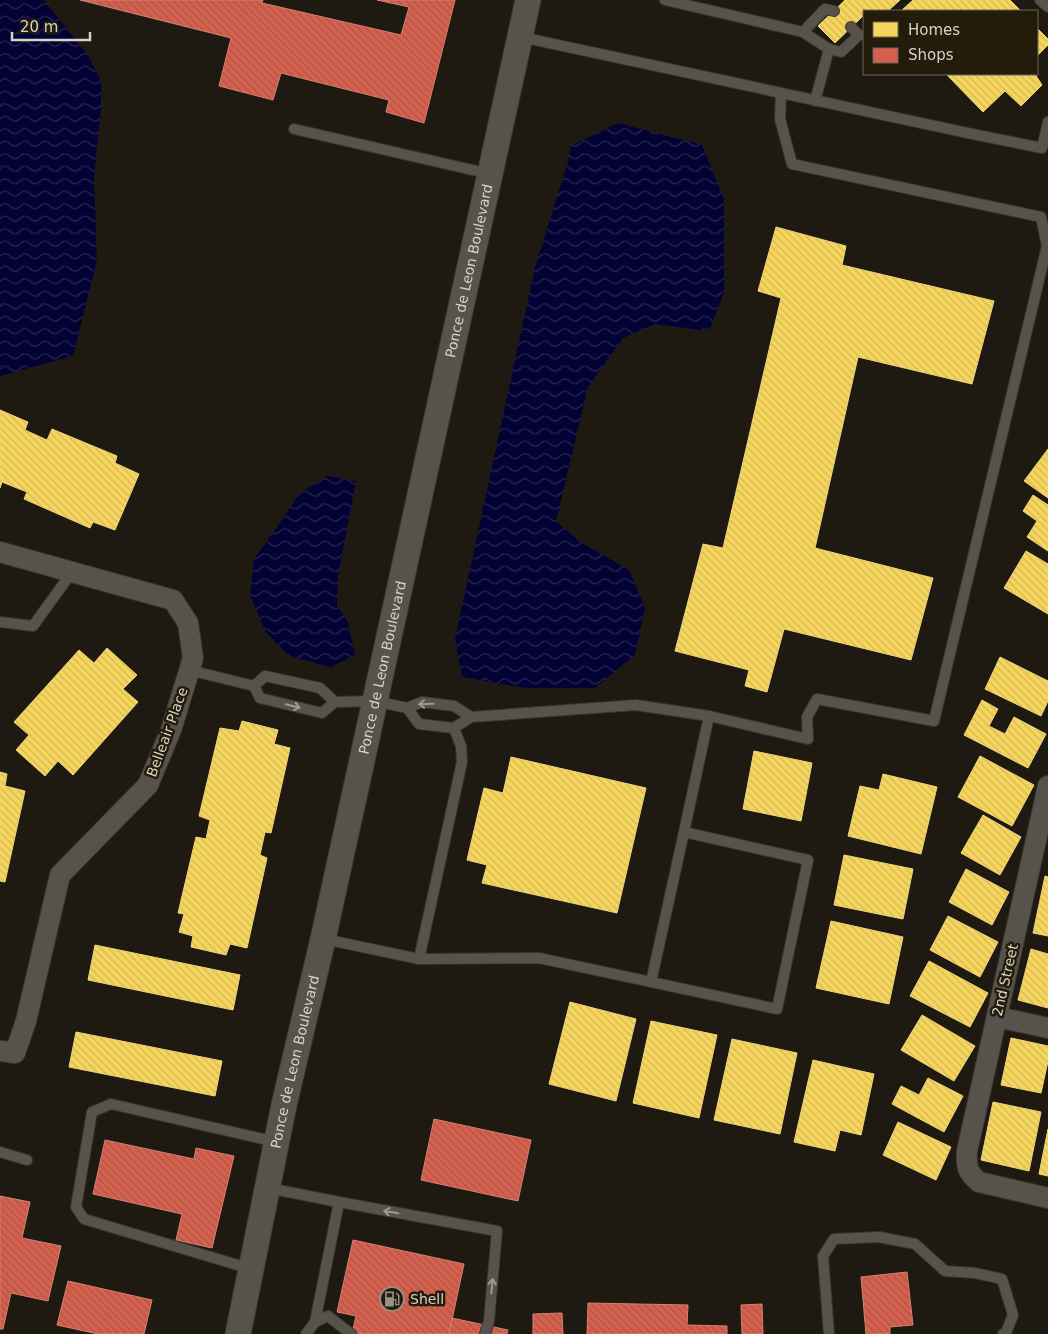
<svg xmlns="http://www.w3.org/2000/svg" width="1048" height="1334" font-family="'DejaVu Sans',sans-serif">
	<defs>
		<pattern id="water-waves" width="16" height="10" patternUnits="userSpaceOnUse" patternTransform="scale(1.25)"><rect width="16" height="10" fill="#030234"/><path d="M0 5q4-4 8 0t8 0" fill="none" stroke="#272650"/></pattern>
		<pattern id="homes-back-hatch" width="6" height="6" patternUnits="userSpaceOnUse" patternTransform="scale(1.25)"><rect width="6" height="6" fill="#f6d55c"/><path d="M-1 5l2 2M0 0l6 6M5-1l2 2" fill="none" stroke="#d2b756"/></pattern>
		<pattern id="shops-back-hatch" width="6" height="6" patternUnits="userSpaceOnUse" patternTransform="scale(1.25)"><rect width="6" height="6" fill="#d6604d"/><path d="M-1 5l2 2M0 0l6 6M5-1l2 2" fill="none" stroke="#a95648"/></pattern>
	</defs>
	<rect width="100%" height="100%" fill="#1e1a11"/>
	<g fill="url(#water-waves)">
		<path d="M0,0H44L89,57L101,81V107L94,178L97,260L73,356L0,376Z"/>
		<path d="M618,123L702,145L724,199V293L709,331L655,324L623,338L588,387L556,521L580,542L629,570L645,608L635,655L595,688H526L462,677L455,639L535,267L568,162L571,146Z"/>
		<path d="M328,476L356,481L338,576L337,606L348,622L355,655L331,667L289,656L265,631L250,595L254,559L284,517L300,493Z"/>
	</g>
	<g fill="url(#homes-back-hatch)" stroke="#edd47c">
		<path d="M845,0H900L888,11H864V15L835,43L818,26Z"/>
		<path d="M913,0H1010L1021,11H901Z"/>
		<path d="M1037,28L1048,39V45L1037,56Z"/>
		<path d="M946,74H1035L1042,85L1021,106L1005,91L983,112Z"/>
		<path d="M776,227L846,246L842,265L994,301L972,384L858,357L815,548L933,578L911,660L784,629L767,692L745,686L749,670L675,651L703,544L723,548L781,298L758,291Z"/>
		<path d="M0,410L28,422L25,430L47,440L52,429L117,456L115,463L139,474L115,530L93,522L90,528L24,499L27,492L2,482L0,488Z"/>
		<path d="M1048,449V498L1024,481Z"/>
		<path d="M1033,495L1048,505V551L1027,537L1037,521L1023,511Z"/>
		<path d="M1026,551L1048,564V614L1004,588Z"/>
		<path d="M107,648L137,675L123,689L138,702L73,775L58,761L45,776L16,750L29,735L14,722L79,650L94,663Z"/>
		<path d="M1000,657L1048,681V701L1041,716L985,689Z"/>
		<path d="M982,700L998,709L989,726L1005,734L1014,717L1046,734L1028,768L964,735Z"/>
		<path d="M242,721L278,730L274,744L290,748L271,833L265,832L260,855L267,858L247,948L230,944L226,955L191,947L193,936L179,932L184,914L178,913L196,837L206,839L210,820L199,816L220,728L239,731Z"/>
		<path d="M754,751L812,763L801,821L743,809Z"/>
		<path d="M980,756L1034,785L1012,826L958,797Z"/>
		<path d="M511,757L646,788L617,913L482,883L487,865L467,860L484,788L503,793Z"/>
		<path d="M0,772L7,774L5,786L25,791L5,882L0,881Z"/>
		<path d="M883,774L937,787L921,854L848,836L860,786L879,790Z"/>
		<path d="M983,815L1021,837L1000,875L961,853Z"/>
		<path d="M844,855L913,869L903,919L834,905Z"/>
		<path d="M966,869L1009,892L992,925L949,902Z"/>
		<path d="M1045,876L1048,877V936L1033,933Z"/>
		<path d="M948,916L998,942L980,977L930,950Z"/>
		<path d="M831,921L903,937L889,1004L816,988Z"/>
		<path d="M95,945L240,975L233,1010L88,980Z"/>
		<path d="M1031,949L1048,954V1008L1018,1000Z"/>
		<path d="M929,961L988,993L970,1027L910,996Z"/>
		<path d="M570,1002L636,1019L616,1101L549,1084Z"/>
		<path d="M922,1015L975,1046L954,1081L901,1050Z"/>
		<path d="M651,1021L717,1035L699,1118L633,1103Z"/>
		<path d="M76,1032L222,1061L215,1096L69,1067Z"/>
		<path d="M1011,1038L1048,1046V1061L1041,1093L1001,1085Z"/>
		<path d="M732,1039L797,1053L780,1134L714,1120Z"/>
		<path d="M813,1060L874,1074L861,1135L840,1130L835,1151L794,1142Z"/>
		<path d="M928,1078L963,1096L944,1132L892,1104L901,1086L919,1095Z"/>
		<path d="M993,1102L1041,1112L1029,1171L981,1160Z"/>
		<path d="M898,1122L951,1147L936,1180L883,1155Z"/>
		<path d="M1048,1129V1176L1039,1174Z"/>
	</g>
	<g fill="url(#shops-back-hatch)" stroke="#d68272">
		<path d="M80,0H263L262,3L401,35L409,7L377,0H455L424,123L386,112L389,100L281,73L273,100L219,86L231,38Z"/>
		<path d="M434,1119L531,1140L518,1201L421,1180Z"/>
		<path d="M105,1140L194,1159L196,1148L234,1156L212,1248L176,1240L182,1214L93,1194Z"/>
		<path d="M0,1196L30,1202L22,1238L61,1246L48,1301L11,1293L3,1329H0Z"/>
		<path d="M353,1240L464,1264L449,1334H352L356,1316L337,1312Z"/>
		<path d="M907,1272L913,1325L890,1327V1334H866L861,1277Z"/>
		<path d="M68,1281L152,1300L144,1334H98L57,1325Z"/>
		<path d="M588,1303L688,1305L687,1325L727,1326V1334H587Z"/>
		<path d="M762,1304L763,1334H742L741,1305Z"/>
		<path d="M562,1313L563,1334H533V1314Z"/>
		<path d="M452,1318L508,1330L507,1334H449Z"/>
	</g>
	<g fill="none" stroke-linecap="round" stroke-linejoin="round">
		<g stroke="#393630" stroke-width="12">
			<g id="service">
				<path d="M665,0L803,32L829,49L815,101"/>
				<path d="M1040,0L1048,7"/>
				<path d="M803,32L825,9L834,11"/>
				<path d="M521,37L977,135L1042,148L1048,122"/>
				<path d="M829,49L841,52L859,35L851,27"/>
				<path d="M294,129L490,174"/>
				<path d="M0,622L33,626L72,572"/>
				<path d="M189,670L254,686L260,698L322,713L335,702L375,701L407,708"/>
				<path d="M254,686L265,676L320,688L335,702"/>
				<path d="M709,716L808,739L807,717L817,699L934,721L1047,246L1041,217L792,164L780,119L781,93"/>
				<path d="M324,939L419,959L539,958L777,1009L808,860L684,832L709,716L636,705L471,717L454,728L419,724L407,708L422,702L454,706L471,717"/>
				<path d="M419,959L462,762L461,746L454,728"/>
				<path d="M651,982L684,832"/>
				<path d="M0,1152L27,1160"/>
				<path d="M268,1188L339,1202L497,1231L489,1321L485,1334"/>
				<path d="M251,1269L84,1219L76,1207L92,1112L111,1104L276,1142"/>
				<path d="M315,1322L339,1202"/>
				<path d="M306,1334L315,1322L328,1316L351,1334"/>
				<path d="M829,1334L823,1256L834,1239L879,1237L915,1244L945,1271L975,1273L1002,1279L1013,1315L1006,1333L1003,1334"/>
			</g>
		</g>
		<g stroke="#393630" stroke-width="22">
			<g id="minor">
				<path d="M0,552L173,600L188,623L193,658L171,730L148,785L60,875L26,1021L15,1053L0,1051"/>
				<path d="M1048,786L967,1151C966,1166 967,1172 979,1182L1048,1198"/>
				<path d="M997,1017L1048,1028"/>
			</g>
		</g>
		<g stroke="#393630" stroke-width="27">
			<g id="tertiary">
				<path id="s1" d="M238,1334L284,1105L323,939L528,0"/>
			</g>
		</g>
		<use href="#service" stroke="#57534c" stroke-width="10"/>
		<use href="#minor" stroke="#57534c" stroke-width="20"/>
		<use href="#tertiary" stroke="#57534c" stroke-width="25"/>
	</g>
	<defs><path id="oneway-shaft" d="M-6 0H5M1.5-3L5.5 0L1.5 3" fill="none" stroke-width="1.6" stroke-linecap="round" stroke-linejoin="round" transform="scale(1.25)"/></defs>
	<g stroke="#9d9990">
		<use href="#oneway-shaft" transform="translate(426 704) rotate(178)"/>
		<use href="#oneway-shaft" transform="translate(293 706) rotate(13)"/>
		<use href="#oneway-shaft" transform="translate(391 1212) rotate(-170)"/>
		<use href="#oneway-shaft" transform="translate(492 1286) rotate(-85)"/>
	</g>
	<defs>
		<g id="fuel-ring" transform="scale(1.25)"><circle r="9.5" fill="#241c0b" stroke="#969287" stroke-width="1.5"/><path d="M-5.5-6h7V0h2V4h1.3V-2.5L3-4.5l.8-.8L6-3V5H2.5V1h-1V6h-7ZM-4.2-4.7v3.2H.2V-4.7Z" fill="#969287"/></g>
	</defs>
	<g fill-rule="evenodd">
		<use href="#fuel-ring" x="392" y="1299"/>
	</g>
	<g text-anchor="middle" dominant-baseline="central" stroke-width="5" stroke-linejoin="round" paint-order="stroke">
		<g font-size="14" fill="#d7d2c7" stroke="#241c0b">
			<text stroke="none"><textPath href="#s1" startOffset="1088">Ponce de Leon Boulevard</textPath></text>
			<text stroke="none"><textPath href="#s1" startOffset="682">Ponce de Leon Boulevard</textPath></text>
			<text transform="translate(167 732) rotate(-70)">Belleair Place</text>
			<text transform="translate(1005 980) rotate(-77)">2nd Street</text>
			<text stroke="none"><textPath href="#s1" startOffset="278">Ponce de Leon Boulevard</textPath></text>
		</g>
		<g font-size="14" fill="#d7d2c7" stroke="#241c0b" text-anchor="start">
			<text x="410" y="1299">Shell</text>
		</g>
	</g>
	<rect x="863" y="10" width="175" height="65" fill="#241c0b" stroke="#6c6556"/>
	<rect x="873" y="22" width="25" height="15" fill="#f6d55c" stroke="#6c6556"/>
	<text x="908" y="35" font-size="15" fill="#d7d2c7">Homes</text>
	<rect x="873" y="48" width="25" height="15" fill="#d6604d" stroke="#6c6556"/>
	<text x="908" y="60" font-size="15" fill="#d7d2c7">Shops</text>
	<path d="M12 32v8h78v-8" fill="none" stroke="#d7d2c7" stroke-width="2.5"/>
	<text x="20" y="32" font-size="15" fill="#d7d2c7" stroke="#241c0b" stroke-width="4" paint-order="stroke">20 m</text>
</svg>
